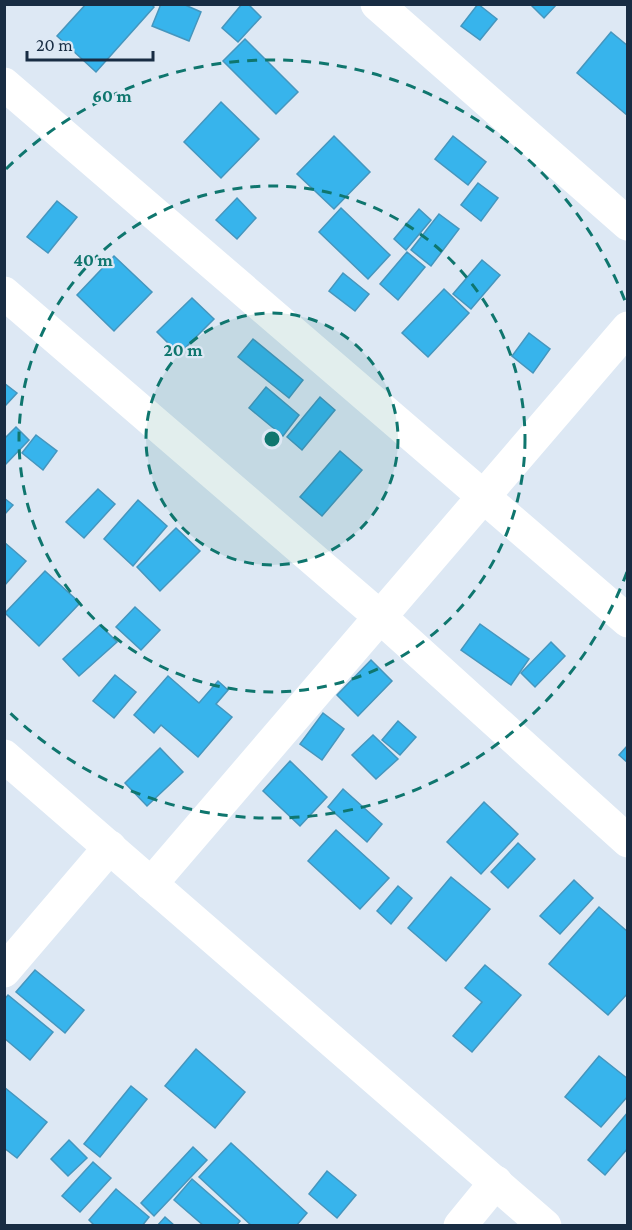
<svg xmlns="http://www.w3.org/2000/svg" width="632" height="1230" font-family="'Crimson Pro',serif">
	<rect width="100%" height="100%" fill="#dde8f4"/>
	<g fill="#37b4ec" stroke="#4596be" stroke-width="1.5">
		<path d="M86,4H151L154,7L96,72L57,36Z"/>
		<path d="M161,4H183L201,12L189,41L152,26Z"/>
		<path d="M242,4H248L261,17L238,42L222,28Z"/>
		<path d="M478,4L497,19L480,40L461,26Z"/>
		<path d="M530,4H557L544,18Z"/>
		<path d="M611,32L628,46V116L577,73Z"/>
		<path d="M245,39L298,92L276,114L223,61Z"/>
		<path d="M221,102L259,139L221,178L184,142Z"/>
		<path d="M334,136L370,172L334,209L297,174Z"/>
		<path d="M453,136L486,162L468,185L435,159Z"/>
		<path d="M478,183L498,198L481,221L461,205Z"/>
		<path d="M237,198L256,218L237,239L216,220Z"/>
		<path d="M57,201L77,217L48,253L27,237Z"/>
		<path d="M341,208L390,255L368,279L319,232Z"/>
		<path d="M419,209L431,220L406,250L394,239Z"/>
		<path d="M439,214L459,229L431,266L411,250Z"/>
		<path d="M407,252L425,267L398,300L380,284Z"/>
		<path d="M114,256L152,292L114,331L77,295Z"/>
		<path d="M482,260L500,275L471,309L453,294Z"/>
		<path d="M343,273L369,294L355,311L329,291Z"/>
		<path d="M444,289L469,313L428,357L402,333Z"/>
		<path d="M192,298L214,319L179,354L157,332Z"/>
		<path d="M529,333L550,349L533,373L512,356Z"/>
		<path d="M253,339L303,380L289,398L238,357Z"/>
		<path d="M4,383L17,393L4,407Z"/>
		<path d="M266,387L299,415L283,436L249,408Z"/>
		<path d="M320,397L335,410L302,450L287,437Z"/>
		<path d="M16,427L29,440L5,465L4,439Z"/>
		<path d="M36,435L57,451L43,470L22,453Z"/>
		<path d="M340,451L362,470L322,516L300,497Z"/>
		<path d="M98,489L115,504L84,538L66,522Z"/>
		<path d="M4,498L13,505L4,515Z"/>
		<path d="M138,500L167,526L133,566L104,539Z"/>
		<path d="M176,528L200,551L160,591L137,567Z"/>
		<path d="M4,542L26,561L4,586Z"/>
		<path d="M45,571L80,603L39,646L5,613Z"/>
		<path d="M135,607L160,630L141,650L116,627Z"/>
		<path d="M480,624L529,659L511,685L461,650Z"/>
		<path d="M100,625L117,642L79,676L63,659Z"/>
		<path d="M551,642L565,656L535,687L521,673Z"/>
		<path d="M371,660L392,681L358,716L337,695Z"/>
		<path d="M115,675L136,692L114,718L93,701Z"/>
		<path d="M168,676L199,703L218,681L228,690L216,704L232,717L198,757L161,725L154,733L134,715Z"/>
		<path d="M323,713L344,729L322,760L300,744Z"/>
		<path d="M398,721L416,737L400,755L382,740Z"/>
		<path d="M373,735L398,759L376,779L352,755Z"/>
		<path d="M628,745V763L619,755Z"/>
		<path d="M160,748L183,772L147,806L125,783Z"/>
		<path d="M290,761L327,797L300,826L263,791Z"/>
		<path d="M343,789L382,824L367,842L328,807Z"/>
		<path d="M484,802L518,834L481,874L447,842Z"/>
		<path d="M336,830L389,878L360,909L308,861Z"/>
		<path d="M518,843L535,859L508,888L491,872Z"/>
		<path d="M451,877L490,909L446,961L408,928Z"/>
		<path d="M574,880L593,898L560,934L540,916Z"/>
		<path d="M398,886L412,898L391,924L377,911Z"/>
		<path d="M599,907L628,932V993L608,1015L549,964Z"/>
		<path d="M485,965L521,995L472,1052L453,1036L482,1002L465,988Z"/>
		<path d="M35,970L84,1010L65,1033L16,992Z"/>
		<path d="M8,995L53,1032L30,1060L4,1038V1000Z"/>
		<path d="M196,1049L245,1092L215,1128L165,1086Z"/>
		<path d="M599,1056L628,1079V1096L601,1127L565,1097Z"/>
		<path d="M131,1086L147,1099L100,1157L84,1144Z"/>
		<path d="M4,1087L47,1122L17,1158L4,1148Z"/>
		<path d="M628,1112V1148L605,1175L588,1160Z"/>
		<path d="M69,1140L87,1158L68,1176L51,1159Z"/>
		<path d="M231,1143L307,1213L296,1226H252L199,1177Z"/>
		<path d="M193,1147L207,1160L154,1216L141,1203Z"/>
		<path d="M93,1162L111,1178L80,1212L62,1196Z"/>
		<path d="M327,1171L356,1195L337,1218L309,1194Z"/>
		<path d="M192,1179L240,1221L236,1226H204L174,1200Z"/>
		<path d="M116,1189L149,1217L142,1226H95L89,1220Z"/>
		<path d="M165,1217L175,1226H157Z"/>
	</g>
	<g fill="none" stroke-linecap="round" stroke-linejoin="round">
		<g stroke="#fff" stroke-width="33">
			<path d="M377,4L628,224"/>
			<path d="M4,84L628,621"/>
			<path d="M4,293L379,616L628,841"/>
			<path d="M4,756L545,1226"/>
			<path d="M151,884L628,328"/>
			<path d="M4,971L110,847"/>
			<path d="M460,1226L496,1182"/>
		</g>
	</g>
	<circle cx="272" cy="439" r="126" fill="#0f766e" fill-opacity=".12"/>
	<g fill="none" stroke="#0f766e" stroke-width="3" stroke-dasharray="10 8">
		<circle cx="272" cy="439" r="126"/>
		<circle cx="272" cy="439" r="253"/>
		<path d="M627 572A379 379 0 0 1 6 709M6 169A379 379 0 0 1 627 306"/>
	</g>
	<circle cx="272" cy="439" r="9" fill="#0f766e" stroke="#dde8f4" stroke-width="3"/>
	<g font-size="18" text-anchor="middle" font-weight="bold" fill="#0f766e" stroke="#dde8f4" stroke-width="4.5" stroke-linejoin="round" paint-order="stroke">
		<text x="112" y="102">60 m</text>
		<text x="93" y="266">40 m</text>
		<text x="183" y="356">20 m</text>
	</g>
	<rect width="632" height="1230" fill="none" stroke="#182c43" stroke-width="12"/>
	<path d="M27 51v9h126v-9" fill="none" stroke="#182c43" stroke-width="3"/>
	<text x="36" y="51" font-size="18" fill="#182c43" stroke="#dde8f4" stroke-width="4.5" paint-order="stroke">20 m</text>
</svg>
